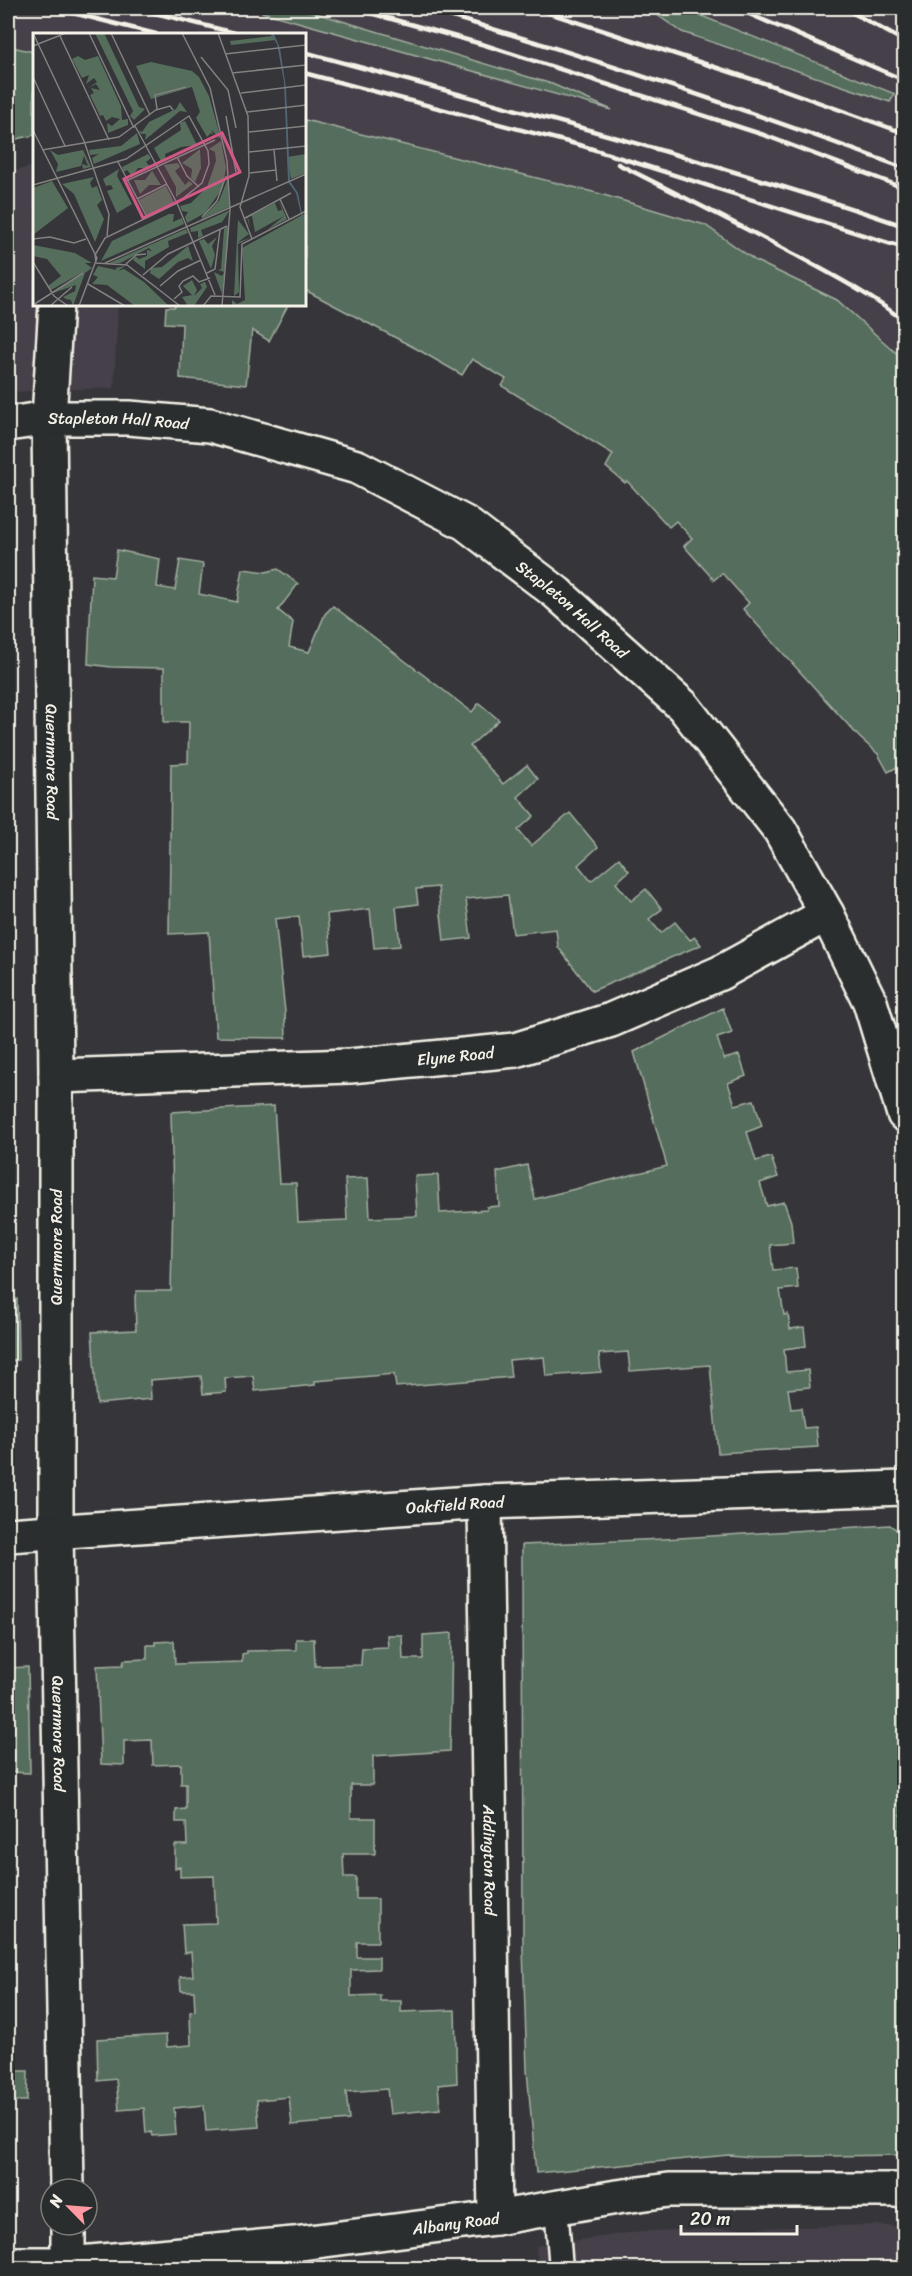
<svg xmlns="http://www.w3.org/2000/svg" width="912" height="2276" font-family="Sriracha,sans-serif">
	<rect width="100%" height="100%" fill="#36363a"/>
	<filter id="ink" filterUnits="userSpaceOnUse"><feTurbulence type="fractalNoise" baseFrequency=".0167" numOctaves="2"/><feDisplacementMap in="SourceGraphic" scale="12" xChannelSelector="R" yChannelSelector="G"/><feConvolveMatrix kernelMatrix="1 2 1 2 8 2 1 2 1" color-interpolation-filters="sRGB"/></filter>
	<g filter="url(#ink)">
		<g fill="#454148">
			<path d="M8,8H878L904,21V360L837,300L756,261L705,225L597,193L305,120L304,34H34V52L8,46Z"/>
			<path d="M34,166V304L118,305L114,388L8,392V218L13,171Z"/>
			<path d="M874,2225L900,2227L899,2268H538L536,2246L642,2231Z"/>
		</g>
		<g fill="#556d5b" stroke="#a4afa2" stroke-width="1.5">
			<path d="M263,8H299L552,84L612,110L262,12Z"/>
			<path d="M647,8H682L895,94L890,102L682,32Z"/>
			<path d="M8,46L34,52V135L8,141Z"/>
			<path d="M305,120L597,193L705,225L756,261L837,300L904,360V776L899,766L888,772L878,754L860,738L743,609L749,603L722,573L714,580L684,546L692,538L676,521L669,527L627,481L625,483L606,467L613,454L502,386L506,379L472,359L462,375L417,349L305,290Z"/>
			<path d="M175,305V304L288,305L269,341L252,330L246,385L180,378L182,324L165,323L166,307H175Z"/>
			<path d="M117,550L160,559L157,587L175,590L180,560L203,564L199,594L237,602L243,569L266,572L278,569L298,584L278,610L293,622L289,647L309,652L325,614L333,606L472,712L479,703L499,720L470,746L503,784L527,765L538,779L518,797L534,816L518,830L531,846L570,813L598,847L578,865L591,881L619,858L629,871L616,883L631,901L646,889L662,909L649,919L661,933L675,922L690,940L695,937L701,945L592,991L558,947L556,929L513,934L508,895L466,899L471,938L444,941L438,887L416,889L418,904L396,907L400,946L374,948L370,909L327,914L331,953L303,956L299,916L275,919L285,1012L286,1038L216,1037L209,932L169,934L171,764L188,763L189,722H164V668L111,667L88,664L92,575L113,577Z"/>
			<path d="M723,1008L732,1033L717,1038L724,1059L739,1055L746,1076L728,1083L735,1105L754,1100L762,1126L747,1132L756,1161L771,1157L778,1177L760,1183L767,1206L784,1202L791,1222L793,1243L770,1245L773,1270L796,1268L798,1288L780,1290L784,1315L788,1314L790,1329L804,1327L806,1346L784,1349L786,1372L808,1370L810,1387L788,1389L791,1409L801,1408L804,1428L816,1427L818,1447L718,1453L710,1365L630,1371L628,1352L599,1354L601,1372L546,1376L544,1357L509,1360L511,1377L396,1387L394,1374L315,1381V1385L255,1391L253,1376L225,1378L226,1392L203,1394L201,1376L150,1380L151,1399L97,1404L92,1332L136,1330L135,1296L137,1291H171L173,1198L171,1112L274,1106L279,1183H296L298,1222L347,1220L345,1179L368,1178L370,1218L417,1216L415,1176L438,1175L440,1213L487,1210V1207L499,1206L497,1172L527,1165L535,1199L667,1166L634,1052Z"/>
			<path d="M17,1299L18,1360L8,1361V1300Z"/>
			<path d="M890,1525L898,1531L904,2148L901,2155L752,2157L729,2155L536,2173L527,2070L523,1949L522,1545L664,1539Z"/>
			<path d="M452,1633L450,1751L373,1756V1785H351V1818H375V1854H343L344,1877H356V1899H378V1942H357V1957H379V1969L351,1970V1996L380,1995V2001H401V2012L455,2010L457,2083L438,2085L440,2109L390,2114L387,2089L346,2092L349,2120L292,2125L289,2097L257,2100L259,2127L206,2131L204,2105L174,2108L176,2134L152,2136L151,2132L146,2133L144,2108L119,2110L116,2079L98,2081L97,2039L166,2035L167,2047L191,2045L190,2012L195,2011L194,1991H181L180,1977L193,1976L191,1952L184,1953L182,1924L216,1923L214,1876L180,1877V1867L175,1868V1845H187L186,1822H176V1810L186,1809V1784H181V1764L153,1765L152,1740L124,1741V1765L101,1764L97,1666L123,1665L124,1660L147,1659V1645H155V1642L174,1641L175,1664L242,1662V1654L247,1653V1651L296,1650V1639H314L315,1666L361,1665L362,1648L388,1647L387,1635H402L403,1659H423V1635Z"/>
			<path d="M28,1667L30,1773L8,1772V1668Z"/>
			<path d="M8,2059H13V2071H28L27,2101H8Z"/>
		</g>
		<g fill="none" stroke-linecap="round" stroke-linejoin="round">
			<g stroke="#f4f1e8" stroke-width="27">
				<path id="service" d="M556,2207L561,2268"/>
			</g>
			<g stroke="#f4f1e8" stroke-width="38">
				<g id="minor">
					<path id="s1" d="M56,304L49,418L56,1076V1532L67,2189"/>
					<path id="s2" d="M8,424L49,418H129L210,425L357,467L465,523L557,593L683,706L780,830L827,914L870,1002L904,1114"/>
					<path id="s3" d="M56,1076L350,1066L515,1050L611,1020L720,973L827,914"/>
					<path id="s4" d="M485,1502L495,2218"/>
					<path id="s5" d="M8,1535L485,1502L904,1488"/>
					<path d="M68,2225V2264"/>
					<path id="s6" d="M8,2264H68L294,2244L495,2218L617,2197L669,2190H904"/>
				</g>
			</g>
			<use href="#service" stroke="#2a2d2e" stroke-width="22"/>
			<use href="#minor" stroke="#2a2d2e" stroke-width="33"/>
			<g stroke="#f4f1e8" stroke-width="4.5">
				<path d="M53,8L156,34"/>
				<path d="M135,8L239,34"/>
				<path d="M352,8L485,45L764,135L904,188"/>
				<path d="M422,8C585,55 745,109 904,168"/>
				<path d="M534,8L779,88L904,133"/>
				<path d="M735,8L904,80"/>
				<path d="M844,8L904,41"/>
				<path d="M304,52C505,107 707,159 904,226"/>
				<path d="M304,73L583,146L904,248"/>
				<path d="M618,164C676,193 733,222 790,252C829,273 870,294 904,321"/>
			</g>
		</g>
	</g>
	<g text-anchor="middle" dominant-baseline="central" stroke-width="6" stroke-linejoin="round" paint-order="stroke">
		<g font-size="16" fill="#f4f1e8" stroke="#2a2d2e">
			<text stroke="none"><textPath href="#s2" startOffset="111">Stapleton Hall Road</textPath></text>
			<text stroke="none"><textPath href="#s2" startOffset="615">Stapleton Hall Road</textPath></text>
			<text stroke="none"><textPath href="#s1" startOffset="458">Quernmore Road</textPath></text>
			<text stroke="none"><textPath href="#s3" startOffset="400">Elyne Road</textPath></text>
			<text transform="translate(56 1247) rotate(-90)">Quernmore Road</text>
			<text stroke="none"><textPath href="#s5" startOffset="448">Oakfield Road</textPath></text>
			<text stroke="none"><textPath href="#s1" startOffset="1430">Quernmore Road</textPath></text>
			<text stroke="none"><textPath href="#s4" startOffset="358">Addington Road</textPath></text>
			<text stroke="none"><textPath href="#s6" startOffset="450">Albany Road</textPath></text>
		</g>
	</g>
	<g transform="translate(33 33)">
		<rect width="273" height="273" fill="#36363a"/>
		<path d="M62,0H71L106,74L112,76L101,87L97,83L100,78ZM239,3L242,7L198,12L197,8ZM45,23L52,27L65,23L88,73L89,87L95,86V92L75,100L74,90L79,93L87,86L79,84L73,88L70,82L67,83L57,62L61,60L58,55L67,57L63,51L55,55L64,49L61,45L53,51L56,42L49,45L39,26ZM118,29L159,38L166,44L176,63L188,106L178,97L181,103L178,100L174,104L163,85L167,79L159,54L118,66L103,33ZM147,69L154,79L147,78L112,107L113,101H108L106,97L109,99L116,89L143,76ZM152,88L164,112L148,114L132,121L133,127L128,128L121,115L148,97L147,90ZM104,100L107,111L61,131L59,125L66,121L57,122L56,117L88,113ZM188,108L193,135L189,156L172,180L154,190L152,184L155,179L149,178L147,173L158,170L174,154L183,128L182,119L176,116ZM167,116L168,135L162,149L158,145L159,136L149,130ZM17,117L25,122L50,117L58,134L50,136L49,131L55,133L51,123L48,133L23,139L25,131ZM115,121L118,125L113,129L118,135H105L99,143L94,137L91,139L89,134ZM273,121V140L258,146L254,124ZM145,130L147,134L142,138L152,152L156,148L160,151L143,164V154L131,132ZM86,136L84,143L99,171L84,180L74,158L80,156L78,152L73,153L70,146ZM119,138L128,152H116L107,161L101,147H112ZM61,144L57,150L59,155L64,153L69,167L64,172L71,186L62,209L41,161L29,151ZM195,145L196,174L167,187L186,168ZM19,148L35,175L0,202V155ZM133,153L141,169L114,182L106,167ZM246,168L254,186L234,197L251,183L222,199L219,183L215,184L217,195L214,184L242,170L245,178L249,177ZM197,177L189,189L168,197L170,203L165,205V198L158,199L157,195ZM273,180V273H199V267L204,271L212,267L209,215ZM136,181H141L140,189L149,185L151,191L68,228L79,208ZM205,187L216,201L205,209L217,205L205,211L206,259L201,263ZM196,192L194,218L189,261L181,239L189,243L191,239L185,237L188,236L191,196ZM153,196L155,200L135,208L136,214L112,228V236L100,227L102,223L106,226L114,223V217L119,218L116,215L87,230L74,231ZM184,204L179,213L182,222L178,236L166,208L171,206L175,211ZM0,212L42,220L59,230H52L59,235L52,240L40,273L38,267L33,266L30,264L42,258L43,252L20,260L50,239L18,257L15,253L28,243L14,226L0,223ZM155,213L160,228L155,225L145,229L126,246L117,240L118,235L129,234ZM65,233L83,237V235L92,233L85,238L91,236L111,249L136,273H102L74,252L59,251L65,244L60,242ZM159,247L164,257L161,263L169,255L167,251L172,249L174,254L161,273H155L149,264L159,262L150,253Z" fill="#556d5b"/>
		<path d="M237,0L241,1L247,15L253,55L257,148L265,160L273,202L263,160L255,149L251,49L244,11Z" fill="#506674"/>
		<path fill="none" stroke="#828180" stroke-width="1.5" d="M0,0L51,108L76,181L74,203M56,0L101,95M78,0L117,82M149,0L177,55L194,128L197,177L189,273M185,0L215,83L216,143L207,174L219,206M27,3L76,107M0,13L33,0M192,21L273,12M168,24L195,57L203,95M199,40L273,32M0,44L32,113M208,60L273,52M123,77L137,73L140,77M214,79L273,72M193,83L203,139M102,93L144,170L182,262M0,97L64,225L46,273M216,99L273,93M9,117L86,104L124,76L122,62L153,54M241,117L244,148M216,119L273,113M144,124L154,143L166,154M85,129L114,184M217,140L243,137M93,148L182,107M0,152L93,126L156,83L175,118L176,131L169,150L144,170L72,205L62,222L63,230M104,166L134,151M247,166L256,186M169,184L184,168L193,143M212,185L258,160M0,206L17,204L41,210L53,206M0,229L21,263L35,273M63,230L94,232L147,273M72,230L273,141M93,231L103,222L113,221M174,240L182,236L187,197M110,242L135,221L194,193M55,251L92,273M127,253L145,238L168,227M141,266L149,259L146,253L150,248L160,243L166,249L177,245M0,272L50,240M17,273L39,254M170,273L178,263L207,264L209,211L273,178"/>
		<path fill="#d15985" fill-opacity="0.15" stroke="#d15985" stroke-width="3" d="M189,100L207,139L110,185L91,146Z"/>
		<rect width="273" height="273" fill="none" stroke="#f4f1e8" stroke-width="3"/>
	</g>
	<rect width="912" height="2276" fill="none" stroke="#2a2d2e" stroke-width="30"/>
	<rect x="15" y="15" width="882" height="2246" fill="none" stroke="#f4f1e8" stroke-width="2" filter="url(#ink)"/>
	<g transform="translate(69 2207) rotate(295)"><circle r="28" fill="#2a2d2e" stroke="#7b7b78" stroke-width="1.5"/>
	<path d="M0-4.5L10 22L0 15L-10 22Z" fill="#ff9aa2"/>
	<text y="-9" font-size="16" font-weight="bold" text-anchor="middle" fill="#f4f1e8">N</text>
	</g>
	<path d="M681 2225v9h116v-9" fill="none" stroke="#f4f1e8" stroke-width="3"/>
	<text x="690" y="2225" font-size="18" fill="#f4f1e8" stroke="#2a2d2e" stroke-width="4.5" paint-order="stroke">20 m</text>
</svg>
